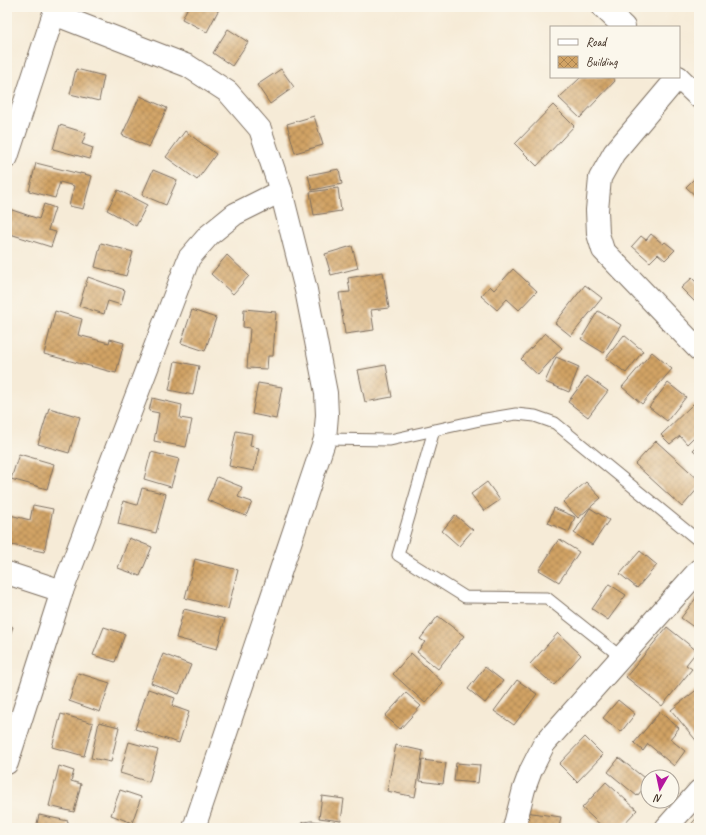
<svg xmlns="http://www.w3.org/2000/svg" width="706" height="835" font-family="Caveat,sans-serif">
	<defs>
		<pattern id="building-cross-hatch" width="8" height="8" patternUnits="userSpaceOnUse"><rect width="8" height="8" fill="#d1a365"/><path d="M0 0l8 8M0 8l8-8" fill="none" stroke="#ab8553"/></pattern>
	</defs>
	<rect width="100%" height="100%" fill="#fbf7ec"/>
	<filter id="ink" filterUnits="userSpaceOnUse"><feTurbulence type="fractalNoise" baseFrequency=".025" numOctaves="2"/><feDisplacementMap in="SourceGraphic" scale="8" xChannelSelector="R" yChannelSelector="G"/><feConvolveMatrix kernelMatrix="1 2 1 2 8 2 1 2 1" color-interpolation-filters="sRGB"/></filter>
	<filter id="wash" filterUnits="userSpaceOnUse"><feTurbulence type="fractalNoise" baseFrequency=".012" numOctaves="4" result="noise"/><feDisplacementMap in="SourceGraphic" scale="16" xChannelSelector="R" yChannelSelector="G"/><feGaussianBlur stdDeviation="0.9" result="paint"/><feColorMatrix in="noise" values="0 0 0 0 0 0 0 0 0 0 0 0 0 0 0 0 0 1.4 0 .05"/><feComposite in="paint" operator="in"/></filter>
	<g filter="url(#wash)">
		<rect width="100%" height="100%" fill="#f6ebd7"/>
		<g id="blocks">
			<g fill="url(#building-cross-hatch)">
				<path d="M188,7H216L219,9L207,32L182,19Z"/>
				<path d="M228,29L248,42L232,66L213,53Z"/>
				<path d="M76,69L104,76L99,101L70,94Z"/>
				<path d="M281,69L294,87L270,104L257,85Z"/>
				<path d="M581,77H612L615,81L580,118L559,98Z"/>
				<path d="M140,96L167,108L149,147L122,135Z"/>
				<path d="M553,105L574,126L537,166L515,144Z"/>
				<path d="M314,116L323,145L295,153L287,124Z"/>
				<path d="M60,125L86,133L82,144L93,148L90,159L53,149Z"/>
				<path d="M185,131L216,154L197,180L166,157Z"/>
				<path d="M36,163L80,174V173L92,176L83,209L69,206L74,186L60,182L55,198L29,191Z"/>
				<path d="M339,169L342,184L312,190L308,175Z"/>
				<path d="M153,170L177,180L166,205L142,195Z"/>
				<path d="M699,174V199L686,187Z"/>
				<path d="M338,188L341,211L314,215L310,192Z"/>
				<path d="M118,190L147,205L136,226L107,210Z"/>
				<path d="M44,204L55,208L48,230L56,232L51,247L7,233V216L9,209L39,219Z"/>
				<path d="M651,234L663,244L665,242L675,250L665,260L658,254L650,262L632,246L641,236L646,240Z"/>
				<path d="M101,243L133,252L126,276L95,267Z"/>
				<path d="M352,246L358,268L331,275L325,254Z"/>
				<path d="M227,255L249,276L233,294L211,274Z"/>
				<path d="M513,269L537,291L519,310L507,299L497,310L481,296L490,286L494,290Z"/>
				<path d="M383,272L389,308L371,310L374,330L345,334L339,293L350,292L348,278Z"/>
				<path d="M88,277L125,290L121,305L108,301L104,314L79,306Z"/>
				<path d="M692,278L697,283L699,281V306L681,288Z"/>
				<path d="M585,285L602,298L571,336L555,323Z"/>
				<path d="M244,309L276,312L273,356H268L267,369L247,368L250,328L243,327Z"/>
				<path d="M192,310L216,318L205,351L181,343Z"/>
				<path d="M55,311L82,319L78,335L109,343L110,339L124,343L116,373L44,354Z"/>
				<path d="M598,311L621,325L604,353L581,339Z"/>
				<path d="M545,333L562,348L538,375L521,359Z"/>
				<path d="M624,335L643,351L626,373L606,358Z"/>
				<path d="M652,352L672,369L642,404L622,387Z"/>
				<path d="M556,357L579,367L569,392L545,382Z"/>
				<path d="M175,361L199,366L193,395L169,390Z"/>
				<path d="M386,365L392,397L365,402L358,370Z"/>
				<path d="M587,376L608,391L588,417L568,402Z"/>
				<path d="M258,383L282,387L276,419L252,414Z"/>
				<path d="M668,383L686,397L667,421L649,407Z"/>
				<path d="M152,398L182,405L180,418L192,420L186,447L154,441L159,413L149,411Z"/>
				<path d="M693,404L699,411V432L687,444L680,436L670,444L661,435Z"/>
				<path d="M49,408L80,417L69,453L38,444Z"/>
				<path d="M236,431L252,434L250,446L259,448L254,471L229,466Z"/>
				<path d="M656,441L699,480V487L682,507L635,464Z"/>
				<path d="M699,444V455L693,450Z"/>
				<path d="M151,452L179,459L171,487L144,479Z"/>
				<path d="M19,454L54,464L47,489L11,479Z"/>
				<path d="M217,477L242,487L238,497L252,502L246,516L207,500Z"/>
				<path d="M487,482L500,500L484,511L471,494Z"/>
				<path d="M586,482L601,498L578,518L563,502Z"/>
				<path d="M142,488L166,494L156,533L118,524L123,501L137,505Z"/>
				<path d="M33,505L53,509L44,552L7,544V532L10,515L30,520Z"/>
				<path d="M554,508L575,517L569,532L548,523Z"/>
				<path d="M590,508L609,520L592,545L574,533Z"/>
				<path d="M455,515L473,530L459,546L442,531Z"/>
				<path d="M129,538L152,547L140,576L118,568Z"/>
				<path d="M559,539L579,552L559,582L539,570Z"/>
				<path d="M640,551L657,565L637,588L620,574Z"/>
				<path d="M195,559L238,570L228,609L185,598Z"/>
				<path d="M609,584L626,595L608,620L592,609Z"/>
				<path d="M699,594V631L681,618Z"/>
				<path d="M184,609L225,619L217,649L176,638Z"/>
				<path d="M438,616L464,636L438,669L417,652L425,642L420,639Z"/>
				<path d="M7,625L13,627L7,643Z"/>
				<path d="M104,627L125,634L115,662L93,655Z"/>
				<path d="M667,627L697,651L686,665L692,669L662,706L626,677Z"/>
				<path d="M558,633L581,655L554,685L530,664Z"/>
				<path d="M411,653L443,683L425,703L393,674Z"/>
				<path d="M163,654L191,665L179,694L151,683Z"/>
				<path d="M485,667L503,681L485,703L468,689Z"/>
				<path d="M78,673L110,683L100,712L69,701Z"/>
				<path d="M517,680L537,694L514,725L494,711Z"/>
				<path d="M699,688V744L671,710Z"/>
				<path d="M148,689L175,698L172,706L189,712L179,743L135,729Z"/>
				<path d="M406,693L421,706L400,729L385,716Z"/>
				<path d="M618,700L635,714L621,732L603,718Z"/>
				<path d="M660,712L679,728L670,739L685,751L674,766L648,744L643,751L634,743Z"/>
				<path d="M61,714L93,723L84,756L52,747Z"/>
				<path d="M99,722L119,727L111,762L91,758Z"/>
				<path d="M585,737L603,755L577,782L559,764Z"/>
				<path d="M129,742L158,750L149,782L120,773Z"/>
				<path d="M396,745L423,751L415,797L387,791Z"/>
				<path d="M619,758L648,781V783L637,796L608,772Z"/>
				<path d="M422,760L446,763L443,784L420,781Z"/>
				<path d="M456,763L480,765L478,783L454,781Z"/>
				<path d="M59,766L74,771L71,781L81,784L74,812L49,806Z"/>
				<path d="M606,782L637,810L620,828H604L582,808Z"/>
				<path d="M120,790L141,797L132,823L111,815Z"/>
				<path d="M322,796L344,799L341,821L319,818Z"/>
				<path d="M525,812L561,817L559,828H523Z"/>
				<path d="M39,815L68,821L67,828H36Z"/>
				<path d="M699,815V828H688Z"/>
			</g>
		</g>
	</g>
	<g filter="url(#ink)">
		<use href="#blocks" fill-opacity="0" stroke="#7c6e5f" stroke-width="1"/>
		<g fill="none" stroke-linecap="round" stroke-linejoin="round">
			<g stroke="#7c6e5f" stroke-width="13">
				<g id="service">
					<path d="M434,430L398,555L465,597L547,598L621,657"/>
					<path d="M325,439L390,440L480,420L516,414L535,416L555,423L699,541"/>
					<path d="M305,828L312,827L320,828"/>
				</g>
			</g>
			<g stroke="#7c6e5f" stroke-width="24">
				<g id="minor">
					<path d="M54,14L188,66L228,92L260,129L281,191L306,290L326,393L327,415L325,439L194,828"/>
					<path d="M678,77L614,153L600,178L597,210L598,234L603,250L699,350"/>
					<path d="M7,157L56,7"/>
					<path d="M7,573L62,591"/>
					<path d="M7,763L62,591L189,258L209,235L235,214L281,191"/>
					<path d="M514,828L524,789L531,770L544,744L699,570"/>
					<path d="M666,828L699,791"/>
				</g>
			</g>
			<g stroke="#7c6e5f" stroke-width="24">
				<g id="tertiary">
					<path d="M603,7L624,27"/>
					<path d="M678,77L699,97"/>
				</g>
			</g>
			<use href="#service" stroke="#fff" stroke-width="11"/>
			<use href="#minor" stroke="#fff" stroke-width="22"/>
			<use href="#tertiary" stroke="#fff" stroke-width="22"/>
		</g>
	</g>
	<rect width="706" height="835" fill="none" stroke="#fbf7ec" stroke-width="24"/>
	<rect x="550" y="26" width="130" height="52" fill="#fbf7ec" stroke="#aea59a"/>
	<rect x="558" y="39" width="20" height="6" fill="#ffffff" stroke="#aea59a"/>
	<text x="586" y="46" font-size="12" fill="#3b2a1e">Road</text>
	<rect x="558" y="56" width="20" height="12" fill="url(#building-cross-hatch)" stroke="#aea59a"/>
	<text x="586" y="66" font-size="12" fill="#3b2a1e">Building</text>
	<g transform="translate(660 789) rotate(189)"><circle r="19" fill="#fbf7ec" stroke="#aea59a"/>
	<path d="M0-3L7 15L0 10L-7 15Z" fill="#b5179e"/>
	<text y="-6" font-size="11" font-weight="bold" text-anchor="middle" fill="#3b2a1e">N</text>
	</g>
</svg>
